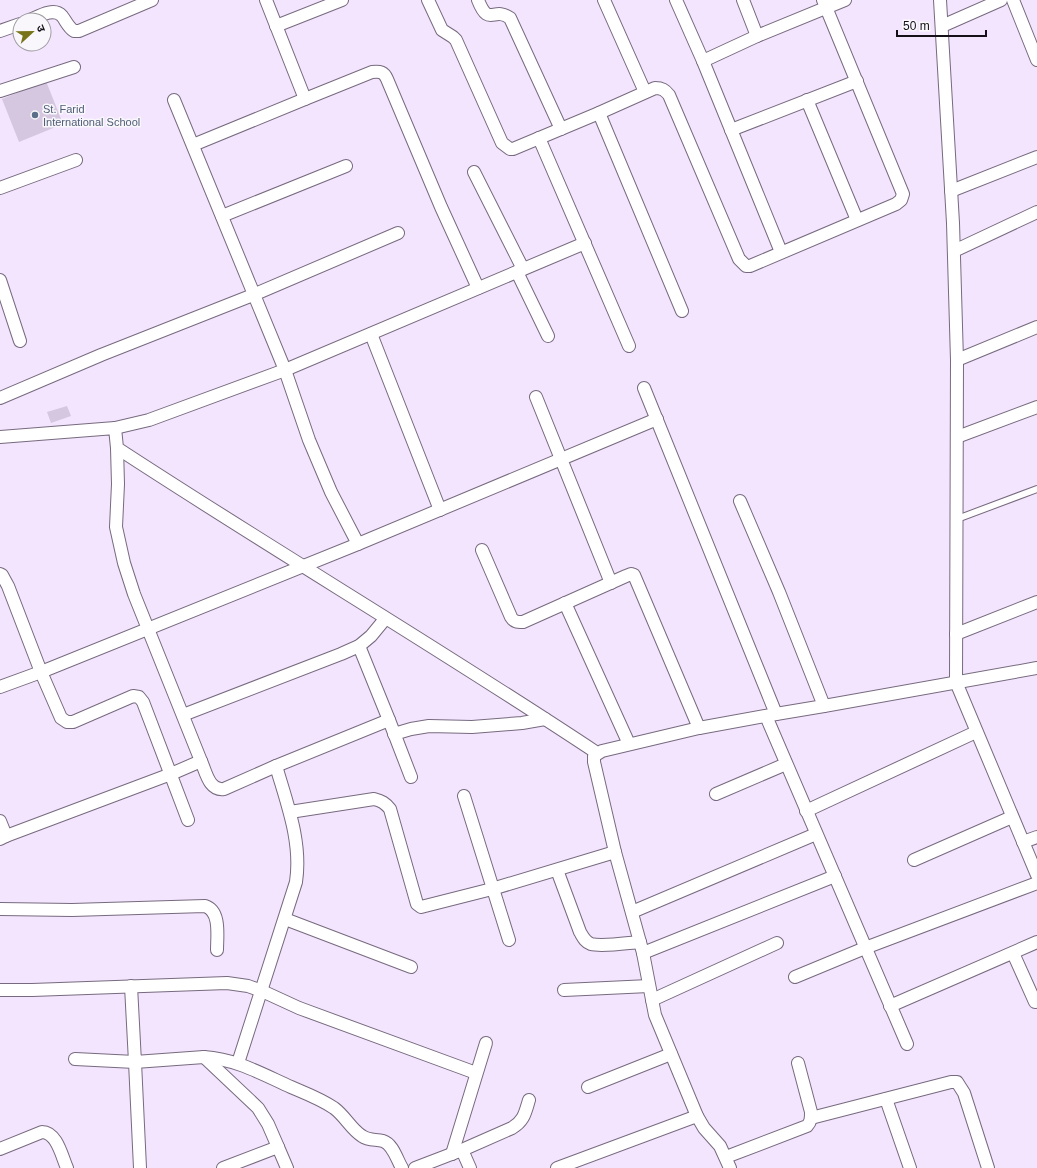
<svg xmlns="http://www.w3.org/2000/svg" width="1037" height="1168" font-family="Arial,'Noto Sans Devanagari',sans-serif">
	<rect width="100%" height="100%" fill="#f3e5fd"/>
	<g fill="#d5c7df">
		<path d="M46,81L63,124L19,142L2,99Z"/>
		<path d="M67,406L71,416L51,423L47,412Z"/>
	</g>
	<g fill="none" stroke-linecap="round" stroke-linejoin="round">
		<g stroke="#776a7f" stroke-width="8">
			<path id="service" d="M957,519L1037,489"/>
		</g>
		<g stroke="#776a7f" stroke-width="14">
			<g id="minor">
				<path d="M428,0L442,30L453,37L456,40L502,143L510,149H513L599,113L655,88C662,88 665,90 669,95L739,259L746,266H750L896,204L901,200L903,194L823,0"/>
				<path d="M478,0C489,28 493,6 510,18L561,129"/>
				<path d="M604,0L645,92"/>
				<path d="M676,0L703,61L781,252"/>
				<path d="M743,0L757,36"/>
				<path d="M940,0L953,223L957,360L956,682L1037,875"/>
				<path d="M1013,0L1037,60"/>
				<path d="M30,20C39,16 54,7 62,16C66,21 68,27 74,31H79L152,0"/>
				<path d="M276,26L342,0"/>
				<path d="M942,26L1001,0"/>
				<path d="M0,31L20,24"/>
				<path d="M703,61L757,36L845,0"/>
				<path d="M0,91L74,67"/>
				<path d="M305,99L372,72C380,71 384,72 387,79L441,207L478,288"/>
				<path d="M174,100L285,370L309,440L331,492L358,544"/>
				<path d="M807,100L857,220"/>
				<path d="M599,113L682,311"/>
				<path d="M731,130L857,81"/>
				<path d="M539,138L629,346"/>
				<path d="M193,145L305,99L266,0"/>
				<path d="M474,172L523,269"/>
				<path d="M0,188L76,160"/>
				<path d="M951,191L1037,157"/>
				<path d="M222,216L346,166"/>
				<path d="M954,251L1037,212"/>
				<path d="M517,272L548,336"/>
				<path d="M0,280L20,341"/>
				<path d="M371,334L440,510"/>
				<path d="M957,360L1037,327"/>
				<path d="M644,388L776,714"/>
				<path d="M536,397L611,583"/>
				<path d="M0,398L101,355L253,295L398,233"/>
				<path d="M115,428L149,420L285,370L585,243"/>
				<path d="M0,437L115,428L117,448C276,552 439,648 597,753"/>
				<path d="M957,437L1037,407"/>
				<path d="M740,501L779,592L824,706"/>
				<path d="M482,550L511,617C514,622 517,622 523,622L626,576L631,574L634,575L699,728"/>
				<path d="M0,574L2,575L8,586L41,672L0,687"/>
				<path d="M565,603L629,744"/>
				<path d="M956,634L1037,602"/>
				<path d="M359,646L389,720L411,777"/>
				<path d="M183,715L341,654L359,646L371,636L385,619"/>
				<path d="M766,716L907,1044"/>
				<path d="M394,734L411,729L429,726L472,727L522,723L545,719"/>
				<path d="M201,761C206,772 209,791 224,789L276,766L389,720"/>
				<path d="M716,794L786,764"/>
				<path d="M464,796L509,940"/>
				<path d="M806,811L976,732"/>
				<path d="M290,812L374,799C382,801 385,803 390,809L417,904L421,907L492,889L615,852"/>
				<path d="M188,820L143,702L139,697L133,696L73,722H67L61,718L41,672L358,544L657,419"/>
				<path d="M0,821L6,836L0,839"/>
				<path d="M6,836L171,774L201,761L134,594L124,563L116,527L118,484L117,448"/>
				<path d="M1023,842L1037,837"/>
				<path d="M914,860L1012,817"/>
				<path d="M557,870L580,932C583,937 585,942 591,944C602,947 627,943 640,942"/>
				<path d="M0,909L72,910L205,906C221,911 217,936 217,950"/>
				<path d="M632,912L816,834"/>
				<path d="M285,919L411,967"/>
				<path d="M643,953L835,876"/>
				<path d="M1013,953L1035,1002"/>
				<path d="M795,977L865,948L1037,883"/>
				<path d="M131,986L135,1062L204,1057C236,1059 262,1074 291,1087C305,1093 321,1099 334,1108C345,1116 351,1129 362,1136C369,1141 376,1139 383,1141C393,1144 397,1160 402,1168"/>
				<path d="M0,990H32L227,983L248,986L262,991L299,1008L476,1073"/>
				<path d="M564,990L649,986"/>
				<path d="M652,1000L777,943"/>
				<path d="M890,1006L1037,942"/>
				<path d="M204,1057L258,1108L268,1124L278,1147"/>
				<path d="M75,1059L135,1062L140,1168"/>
				<path d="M238,1063L296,882C302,842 287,804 276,766"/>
				<path d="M588,1087L671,1054"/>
				<path d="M886,1099L910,1168"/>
				<path d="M811,1118L951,1082H957L964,1093L988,1168"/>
				<path d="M0,1149L42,1132C57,1132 62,1157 67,1168"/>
				<path d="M462,1150L512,1128C524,1121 525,1113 529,1100"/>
				<path d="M452,1154L486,1043"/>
				<path d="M726,1157L807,1126C811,1122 811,1118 811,1112L798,1063"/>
				<path d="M223,1168L278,1147L287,1168"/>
				<path d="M415,1168L462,1150L470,1168"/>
				<path d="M557,1168L697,1116"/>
				<path d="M730,1168L720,1146L704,1128L697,1116L655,1015L643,953L615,852L594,762V756L602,751L699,728L776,714L824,706L1037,668"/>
			</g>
		</g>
		<use href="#service" stroke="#fff" stroke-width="6"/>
		<use href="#minor" stroke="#fff" stroke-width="12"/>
	</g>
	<circle fill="#5c6f8a" stroke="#faf7fc" stroke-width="1.5" cx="35" cy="115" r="4"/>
	<g text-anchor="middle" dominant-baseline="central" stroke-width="3" stroke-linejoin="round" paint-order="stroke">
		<g font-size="11" fill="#4e5e75" stroke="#faf7fc" text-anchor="start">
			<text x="43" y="109">St. Farid<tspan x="43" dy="13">International School</tspan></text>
		</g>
	</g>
	<g transform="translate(32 32) rotate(68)"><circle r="19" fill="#faf7fc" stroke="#9e9ba1"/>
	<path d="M0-3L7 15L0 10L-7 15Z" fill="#777419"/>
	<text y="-6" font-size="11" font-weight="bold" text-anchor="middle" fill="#151018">उ</text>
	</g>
	<path d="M897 30v6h89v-6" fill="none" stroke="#151018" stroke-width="2"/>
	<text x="903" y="30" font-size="12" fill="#151018" stroke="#faf7fc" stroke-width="3" paint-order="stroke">50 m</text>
</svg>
